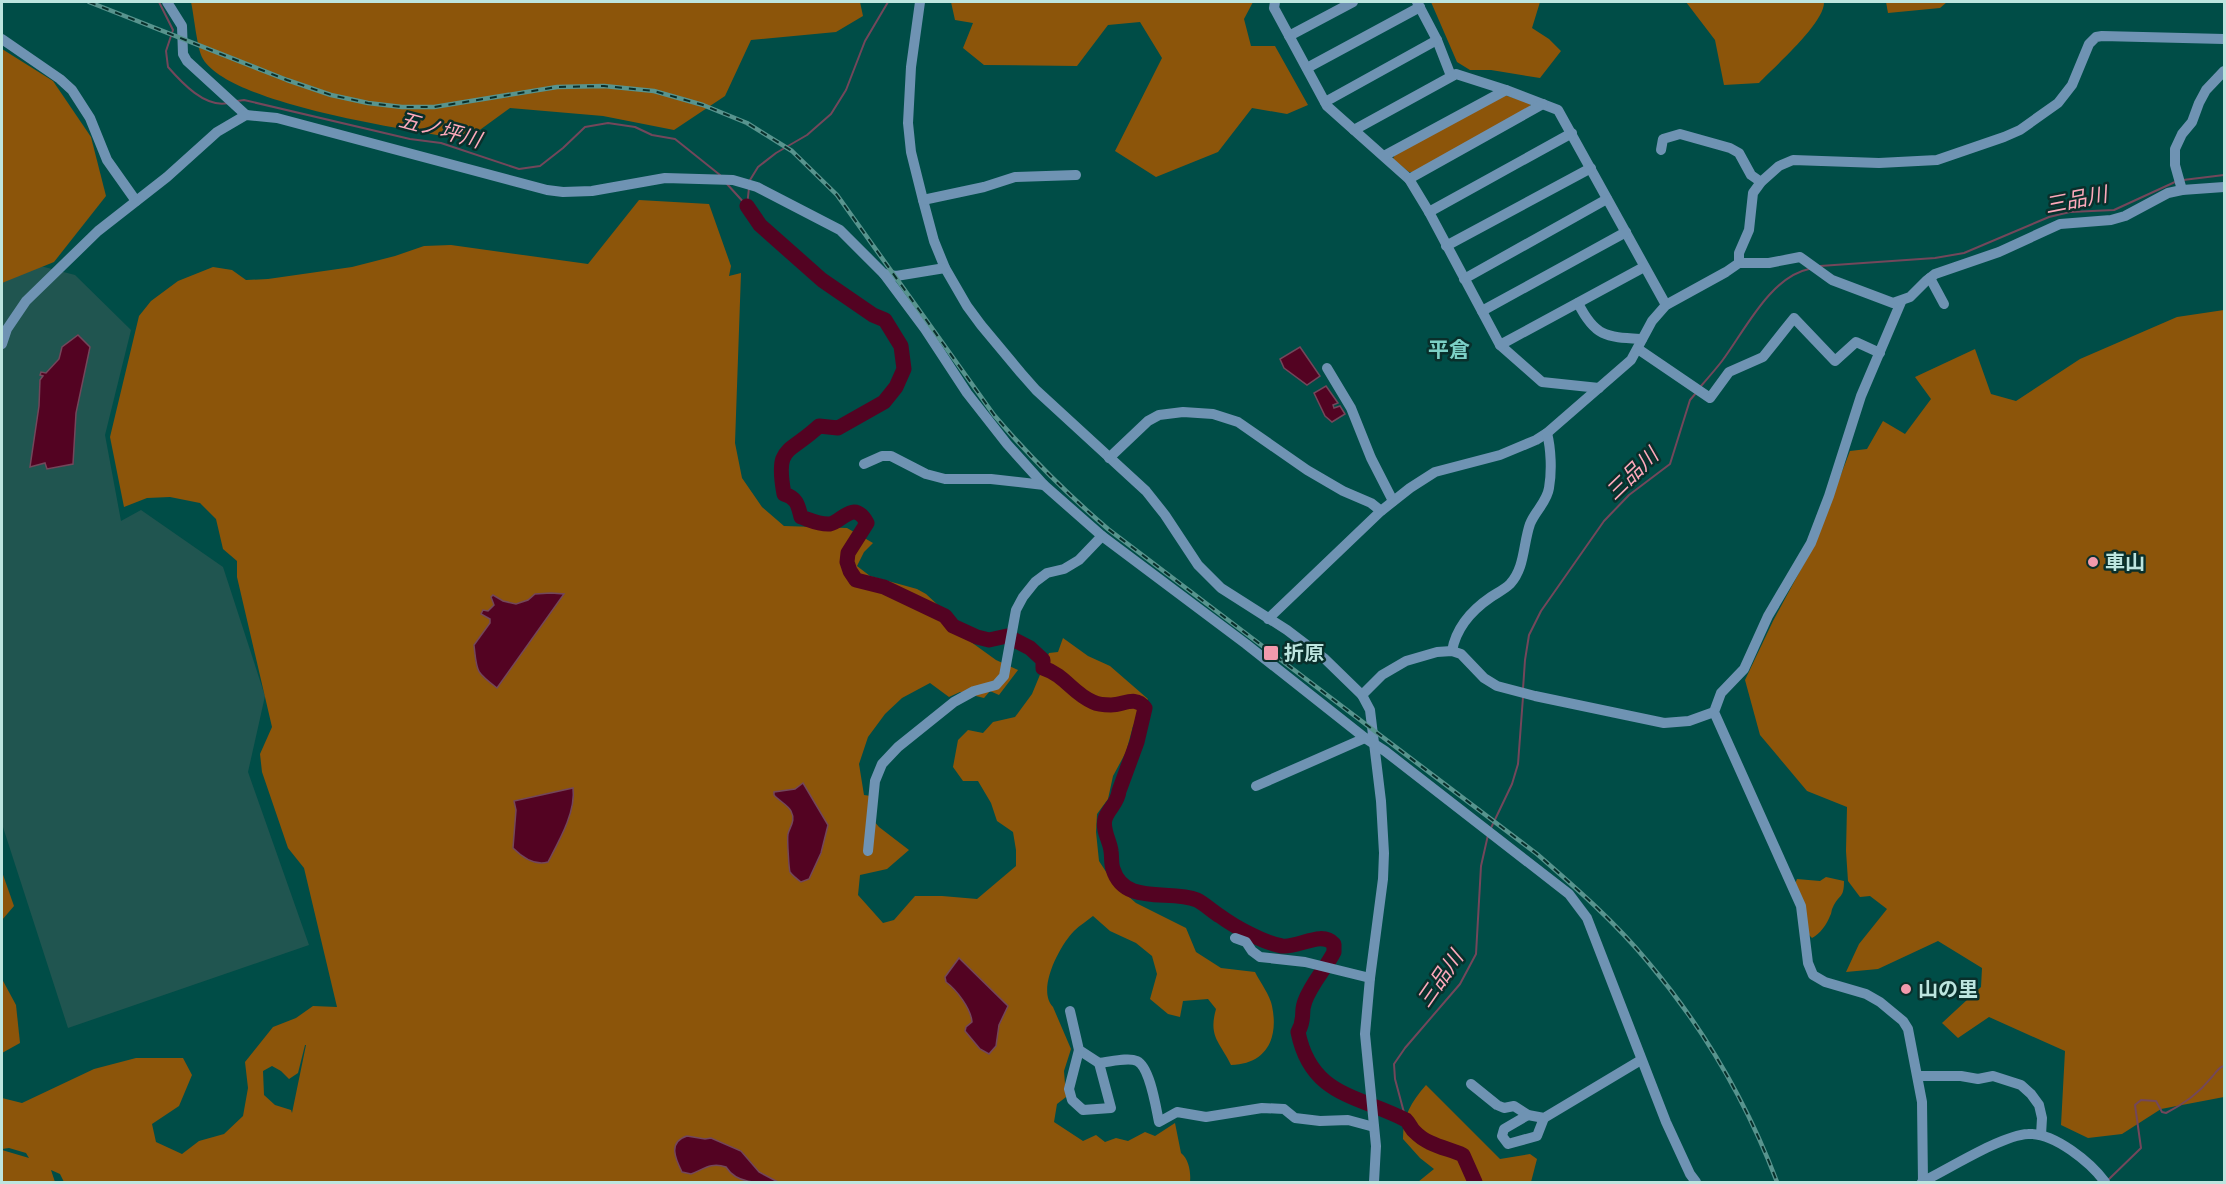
<svg xmlns="http://www.w3.org/2000/svg" width="2226" height="1184" font-family="'DejaVu Sans','Noto Sans JP',sans-serif">
	<rect width="100%" height="100%" fill="#004d47"/>
	<path fill="#205550" d="M2,256L75,275L131,330L105,435L121,521L141,510L223,567L265,696L248,772L309,945L68,1028L2,824Z"/>
	<g fill="#8c550a" fill-rule="evenodd">
		<path d="M191,2H860L863,16L836,32L751,40L725,96L674,130L603,116L510,108L466,140C411,130 231,105 203,59C197,49 194,15 191,2Z"/>
		<path d="M951,2H1253L1244,19L1251,46H1275L1308,105L1287,114L1252,108L1218,152L1156,177L1115,151L1162,58L1140,22L1108,25L1077,66L984,65L963,48L973,23L955,20Z"/>
		<path d="M1431,2H1540L1532,28L1549,39L1561,51L1540,78L1491,70H1470L1457,62Z"/>
		<path d="M1686,2H1824C1825,23 1774,67 1759,83L1724,85L1715,40Z"/>
		<path d="M1886,2H1947L1940,8L1888,13Z"/>
		<path d="M2,49L53,81L91,137L106,196L54,262L2,283Z"/>
		<path d="M1504,95L1530,103L1531,108L1413,172H1409L1393,159L1395,154Z"/>
		<path d="M639,200L709,204L731,266L729,276L741,273L735,443L742,478L762,507L784,526L847,528L873,543L864,552L857,566L870,576L917,589L926,594L952,618L971,642L996,660L1018,670L999,695L990,691L984,698L960,692L949,697L930,683L902,698L885,714L868,737L859,764L864,795L871,796L868,814L879,827L909,850L887,869L860,875L858,895L883,923L894,920L915,896H942L977,899L1016,866V850L1013,832L997,821L991,803L978,781H963L953,767L958,740L968,730L983,733L993,722L1015,717L1032,694L1049,653L1058,652L1063,638L1088,656L1110,666L1148,699L1133,726L1126,752L1113,776L1108,799L1097,814L1096,832L1099,861L1114,884L1136,903L1186,928L1196,952L1221,968L1255,972C1260,982 1270,995 1272,1006C1279,1039 1266,1064 1231,1065C1220,1042 1208,1037 1216,1009L1208,999L1183,1001L1180,1017L1168,1014L1150,999L1157,974L1152,956L1136,943L1110,931L1093,916C1087,921 1080,925 1074,931C1060,945 1036,990 1053,1007L1071,1049L1064,1071L1066,1097L1057,1104L1054,1122L1083,1141L1096,1135L1105,1142L1116,1138L1128,1141L1145,1132L1155,1136L1175,1123L1181,1153C1189,1159 1191,1173 1190,1182H64L60,1174L51,1170L55,1182H2V1150L29,1158L26,1153L9,1148L2,1149V1098L22,1103L94,1069L136,1058H183L192,1075L179,1106L152,1124L156,1142L182,1154L199,1141L224,1134L243,1116L248,1088L245,1062L273,1027L296,1018L313,1006L337,1007L304,868L288,848L262,772L260,754L272,727L237,577V561L223,549L216,519L200,503L170,497L147,498L124,507L110,437L139,316L151,301L178,281L213,267L232,270L246,280L268,279L352,267L395,256L424,246L451,245L588,264ZM305,1045H306L292,1113L291,1110L275,1105L264,1095L263,1071L272,1066L281,1071L289,1079L298,1073Z"/>
		<path d="M2224,310V1097L2161,1109L2122,1134L2088,1138L2061,1125L2065,1051L1989,1017L1958,1038L1942,1023L1981,987L1982,968L1938,941L1878,969L1846,972L1859,944L1887,909L1870,896L1860,897L1848,881L1846,851L1847,807L1807,791L1760,735L1745,680L1773,621L1813,547L1850,451L1867,449L1883,421L1905,434L1931,399L1915,377L1975,349L1991,394L2016,401L2080,359L2177,317Z"/>
		<path d="M2,872L14,906L2,920Z"/>
		<path d="M1826,877L1844,881C1844,899 1839,894 1833,907C1831,910 1832,913 1830,916C1827,924 1820,934 1812,938L1808,934L1795,884L1797,879L1820,881Z"/>
		<path d="M2,979L16,1005L20,1043L2,1053Z"/>
		<path d="M1426,1085L1500,1159L1530,1154L1537,1159L1531,1182H1418L1434,1169L1420,1158L1403,1139C1403,1116 1411,1102 1426,1085Z"/>
	</g>
	<g fill="#530322" stroke="#73475b" stroke-width="1.5">
		<path d="M78,335L90,347L76,413L73,464L47,469L45,463L30,467L39,406L40,380L43,376L40,375L41,372L46,373L59,359L62,347Z"/>
		<path d="M1300,347L1320,376L1307,385L1284,368L1280,359Z"/>
		<path d="M1326,386L1338,403L1333,405L1334,408L1340,406L1345,414L1332,422L1325,416L1314,393Z"/>
		<path d="M551,593L564,594L497,688C475,671 477,672 474,645L490,623V619L481,614L483,610L488,611L494,605L491,597L493,595L503,601L516,604L528,600L535,594Z"/>
		<path d="M803,783L828,825L821,853L809,879L801,882C797,879 793,876 790,872C789,869 787,839 788,834C790,826 796,821 791,811C788,805 779,801 774,795V792L795,789Z"/>
		<path d="M573,788C576,812 559,841 548,862C534,866 522,857 513,848L516,810L514,801Z"/>
		<path d="M959,958L1008,1006L999,1025L996,1046L989,1054L980,1049L965,1031L966,1027L972,1022C971,1009 957,990 946,982L945,977Z"/>
		<path d="M687,1136L705,1139L711,1138L741,1151L759,1172L778,1182C757,1183 737,1184 726,1167C711,1162 704,1169 691,1174L682,1172C675,1158 668,1142 687,1136Z"/>
	</g>
	<g fill="none" stroke-linecap="round" stroke-linejoin="round">
		<g stroke="#73475b" stroke-width="2">
			<path d="M159,2L173,30L166,51L168,67C182,83 205,108 228,103"/>
			<path d="M237,101L244,100L410,139L441,143L519,169L540,166L563,148L585,127L608,123L635,127L652,135L675,139L720,175"/>
			<path d="M750,180L758,167L776,153L807,135L831,114L846,90L865,41L888,2"/>
			<path d="M2183,180L2224,175"/>
			<path d="M727,184L747,206"/>
			<path d="M747,206L749,188"/>
			<path d="M1820,266L1935,258L1964,253L2049,217L2070,212L2114,210L2175,182"/>
			<path d="M1701,386C1708,378 1715,370 1722,361C1744,332 1770,277 1809,269"/>
			<path d="M1523,689L1525,660L1529,635L1541,611L1604,521L1629,495L1670,464L1690,400L1696,393"/>
			<path d="M1490,830L1512,784L1518,764L1523,697"/>
			<path d="M1406,1120L1395,1079L1394,1064L1405,1048L1460,984L1476,954L1481,866L1488,835"/>
			<path d="M2107,1181L2141,1148L2135,1105L2141,1100L2156,1101L2162,1112L2166,1113C2184,1104 2199,1093 2211,1078C2216,1073 2218,1067 2224,1066"/>
		</g>
		<path stroke="#530322" stroke-width="15" d="M747,206L760,225L822,280L873,315L885,320L901,346L904,369L896,387L884,402L838,428L819,426C788,455 775,445 784,494C797,498 798,505 801,517C810,520 820,525 830,524C843,521 854,499 867,523L848,553L847,562L850,571L856,580L884,587L945,616L953,626L977,637L989,640L1007,636L1030,648L1043,660V668C1065,675 1073,694 1093,702C1097,704 1106,705 1111,705C1124,705 1135,695 1145,708L1137,742L1119,791C1118,803 1108,809 1105,819C1102,830 1110,841 1111,851C1112,857 1111,864 1113,869C1124,906 1170,889 1197,900C1205,904 1213,912 1220,916C1235,927 1264,943 1282,946C1299,948 1321,930 1334,944V952C1326,968 1311,984 1305,1001C1300,1013 1306,1018 1298,1032C1311,1096 1357,1095 1406,1120C1410,1124 1411,1129 1415,1132C1427,1145 1447,1148 1463,1155L1475,1182"/>
		<g stroke="#6f93b3" stroke-width="10">
			<path d="M167,2L182,26L183,54L187,61L246,115"/>
			<path d="M920,2L911,67L908,123L911,152L923,200L934,241L945,268L967,306L981,325L1021,373L1036,390L1146,491L1165,515L1198,565L1221,588L1287,630L1325,659L1362,695L1370,710L1381,801L1384,853L1383,879L1370,978L1365,1034L1376,1146L1374,1182"/>
			<path d="M1275,2L1274,8L1327,106L1409,179L1429,212L1500,345L1542,382L1599,388"/>
			<path d="M1417,2L1437,40L1451,76"/>
			<path d="M1289,36L1353,2"/>
			<path d="M2,39L60,79L72,90L90,118L107,160L136,201"/>
			<path d="M1307,68L1420,7"/>
			<path d="M1325,102L1437,40"/>
			<path d="M1354,130L1456,74L1506,90L1558,110L1666,305"/>
			<path d="M1661,150L1663,139L1680,134L1730,148L1739,153L1751,175L1761,182"/>
			<path d="M1384,156L1506,90"/>
			<path d="M1409,179L1543,104"/>
			<path d="M2182,190L2175,165V149L2182,134L2192,122L2199,103L2206,90L2224,71"/>
			<path d="M923,200L984,187L1015,177L1076,175"/>
			<path d="M1429,212L1572,133"/>
			<path d="M1446,246L1591,168"/>
			<path d="M1739,263V253L1749,230L1753,193L1761,182L1779,166L1793,160L1879,163L1937,160L2004,137L2020,130L2058,103L2072,85L2089,44L2096,37L2102,36L2224,39"/>
			<path d="M884,274L896,276L945,268"/>
			<path d="M1930,278L1944,304"/>
			<path d="M1464,279L1607,199"/>
			<path d="M1901,302L1861,396L1829,496L1811,543L1768,616L1744,669L1721,693L1714,712L1801,906L1808,963L1813,975L1825,982L1866,994L1880,1002L1903,1021L1908,1029L1922,1102L1923,1182"/>
			<path d="M1578,303C1595,337 1606,337 1642,339"/>
			<path d="M1482,311L1626,232"/>
			<path d="M2,344L7,329L26,301L98,231L167,177L217,132L246,115L277,118L547,190L563,192L592,191L665,178L733,180L757,187L840,230L884,274L925,329L967,393L1007,444L1044,485L1102,536L1246,644L1365,738L1385,751L1569,894L1587,918L1666,1122L1690,1174L1696,1182"/>
			<path d="M1500,345L1644,267"/>
			<path d="M1638,349L1710,398L1729,372L1763,357L1794,318L1835,361L1856,342L1880,353"/>
			<path d="M1327,368L1351,408L1371,458L1393,501"/>
			<path d="M1109,458L1148,421L1159,415L1183,412L1213,414L1238,422L1307,470L1343,491L1371,503L1381,511"/>
			<path d="M864,464L882,456H891L926,474L945,479H991L1044,485"/>
			<path d="M1268,619L1381,511L1410,488L1435,472L1500,455L1536,440L1547,433L1631,360L1652,321L1666,305L1726,272L1739,263H1769L1800,257L1832,280L1893,303L1910,297L1926,281L1935,274L1999,252L2060,224L2111,220L2125,216L2168,193L2182,190L2224,187"/>
			<path d="M1452,651C1456,628 1472,610 1491,597C1497,593 1505,589 1510,584C1525,568 1523,544 1530,524C1535,511 1547,502 1549,488C1552,471 1551,449 1547,433"/>
			<path d="M1362,695L1382,675L1406,661L1437,652L1452,651L1461,654L1484,678L1497,686L1535,696L1664,723L1689,721L1714,712"/>
			<path d="M1256,786L1365,738"/>
			<path d="M868,851L875,781L882,764L898,747L954,702L974,691L996,685L1004,676L1016,610L1023,597L1035,582L1047,573L1064,569L1079,560L1102,536"/>
			<path d="M1235,938L1246,942L1252,951L1260,957L1305,962L1370,978"/>
			<path d="M1070,1011L1079,1050L1099,1063"/>
			<path d="M1079,1050L1069,1089L1072,1100L1083,1110L1111,1108L1099,1063C1110,1062 1128,1057 1137,1061C1150,1067 1156,1108 1159,1122L1177,1112L1206,1117L1262,1108L1284,1109L1295,1118L1320,1121L1348,1120L1374,1127"/>
			<path d="M1918,1076H1961L1978,1079L1993,1076L2021,1085L2031,1094L2039,1105L2042,1118L2041,1135"/>
			<path d="M1471,1084L1497,1105L1504,1108L1514,1106L1528,1115L1544,1118L1641,1060"/>
			<path d="M1528,1115L1504,1129L1502,1136L1508,1144L1537,1136L1544,1118"/>
			<path d="M1922,1182C1947,1170 2002,1135 2028,1134C2054,1132 2091,1163 2105,1182"/>
		</g>
		<g stroke="#58948e" stroke-width="4.5">
			<path id="rail" d="M89,2L287,80L331,95L368,103L402,107H434L557,87L604,86L654,91L703,105L747,123L792,151L837,195L994,415C1029,456 1066,493 1108,529L1537,854C1576,888 1615,922 1648,962C1703,1027 1747,1103 1777,1182"/>
		</g>
		<use href="#rail" stroke="#092f2b" stroke-width="2" stroke-dasharray="7" stroke-linecap="butt"/>
	</g>
	<g fill="#f29aad" stroke="#092f2b" stroke-width="2">
		<circle cx="2093" cy="562" r="6"/>
		<rect x="1263" y="645" width="16" height="16" rx="3"/>
		<circle cx="1906" cy="989" r="6"/>
	</g>
	<g text-anchor="middle" dominant-baseline="central" stroke-width="5" stroke-linejoin="round" paint-order="stroke">
		<g font-size="20" font-weight="bold" fill="#bde5df" stroke="#092f2b" text-anchor="start">
			<text x="2105" y="562">車山</text>
			<text x="1284" y="653">折原</text>
			<text x="1918" y="989">山の里</text>
		</g>
		<g font-size="21" font-style="italic" fill="#fea9bb" stroke="#092f2b">
			<text transform="translate(440 130) rotate(15)">五ノ坪川</text>
			<text transform="translate(2076 200) rotate(-11)">三品川</text>
			<text transform="translate(1632 474) rotate(-44)">三品川</text>
			<text transform="translate(1440 979) rotate(-55)">三品川</text>
		</g>
		<g font-size="21" font-weight="bold" fill="#7cd0c6" stroke="#092f2b">
			<text x="1449" y="350">平倉</text>
		</g>
	</g>
	<rect width="2226" height="1184" fill="none" stroke="#bde5df" stroke-width="6"/>
</svg>
